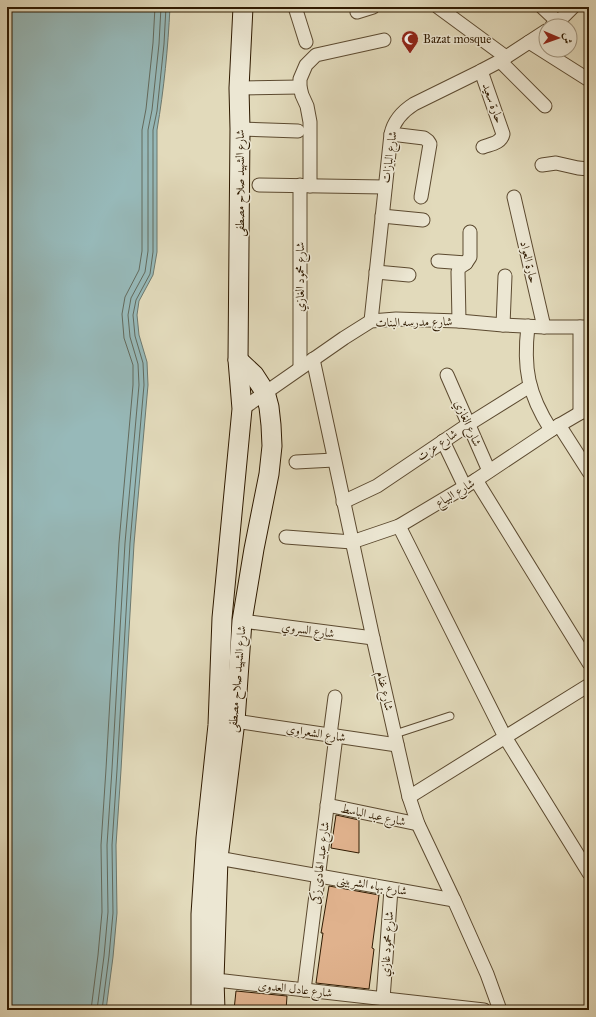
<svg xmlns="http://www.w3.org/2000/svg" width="596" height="1017" font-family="'IM FELL Great Primer',Amiri,serif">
	<rect width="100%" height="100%" fill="#e2dabb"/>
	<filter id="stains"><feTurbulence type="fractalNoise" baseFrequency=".005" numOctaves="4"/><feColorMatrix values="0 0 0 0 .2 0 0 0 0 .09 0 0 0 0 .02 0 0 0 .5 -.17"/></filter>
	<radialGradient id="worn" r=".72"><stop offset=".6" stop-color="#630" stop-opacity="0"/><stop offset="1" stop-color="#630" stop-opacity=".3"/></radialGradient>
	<path fill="#97b9b9" stroke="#6d796f" d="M7,7H170C168,48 164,89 157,130V252L153,275L139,301L137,315L139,335L147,362L148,385L134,544L121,770L116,845L117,913L113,957L106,1010H7Z"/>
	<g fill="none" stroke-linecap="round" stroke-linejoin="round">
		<g stroke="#636a5d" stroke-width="1">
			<path d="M91,1010L98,955L102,912L101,845L106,769L119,543L133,385V365L124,338L122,314L125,297L139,270L142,251V130L146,109L153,43L155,7"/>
			<path d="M97,1010L104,956L108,912L107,845L112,769L125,543L139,385L138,364L130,337L128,315L131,298L145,272L148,251V130L152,110L159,44L161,7"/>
			<path d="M102,1010L109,956L113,913L112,845L117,770L130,543L144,385L143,363L135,336L133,315L136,300L150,274L153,252V130L157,111L164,44L166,7"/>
		</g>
	</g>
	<g fill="#e0b28d" stroke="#2f1a01">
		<path d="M336,815L359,820V853L331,848Z"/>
		<path d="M329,886L379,895L372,948L374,949L369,989L316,983L323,933H321Z"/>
		<path d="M236,991L287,996L286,1010H234Z"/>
	</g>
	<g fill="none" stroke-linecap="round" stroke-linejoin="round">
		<g stroke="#5c4a30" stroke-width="9">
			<path id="lane" d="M395,734L450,716"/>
		</g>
		<g stroke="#5c4a30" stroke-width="15">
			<g id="street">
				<path d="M295,7L306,42"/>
				<path d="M438,7L506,57"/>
				<path d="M542,7L558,22"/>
				<path d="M357,12L373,7"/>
				<path d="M552,26L558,22L573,7"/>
				<path d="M529,42L589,80"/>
				<path d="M500,61L545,106"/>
				<path d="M481,71L503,134C501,143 491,144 483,147"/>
				<path d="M239,88L300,87"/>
				<path d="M240,129L298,131"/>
				<path d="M391,134L424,138L428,141L430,144L421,197"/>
				<path d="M542,165L556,163L578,168L589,169"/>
				<path d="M259,185L385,187"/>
				<path d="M310,186V122L307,106L302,95L300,87V79L306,65L316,55L384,40"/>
				<path d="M514,197L544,327"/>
				<path d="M382,216L423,220"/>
				<path d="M438,261L466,263"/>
				<path d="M376,272L409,275"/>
				<path d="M371,321L391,134C394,120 403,111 414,104L481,71L500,61L546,31"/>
				<path d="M459,321L458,272L459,268L466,263L470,257V232"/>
				<path d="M503,325L505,276"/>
				<path d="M528,326C523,368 528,394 551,430"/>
				<path d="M313,359L373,638L409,797L418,824L454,900L487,974L500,1010"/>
				<path d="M300,368V185"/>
				<path d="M447,375L489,471"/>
				<path d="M242,409L344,338L371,321L396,319L459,321L503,325L544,327H589"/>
				<path d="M580,413V327"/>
				<path d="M559,425L589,472"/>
				<path d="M443,441L465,487"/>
				<path d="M296,462L334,460"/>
				<path d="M476,480L589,663"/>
				<path d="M343,502L377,486L469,424L530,386"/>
				<path d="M399,526L505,737L589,873"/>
				<path d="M286,537L352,542L399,526L476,480L551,430L580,413L586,410L589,411"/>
				<path d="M242,621L373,638"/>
				<path d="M235,721L397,745"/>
				<path d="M330,735L335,697"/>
				<path d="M409,797L589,685"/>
				<path d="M327,805L418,824"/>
				<path d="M218,858L454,900"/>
				<path d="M207,979L484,1010"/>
				<path d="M304,990L336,736"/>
				<path d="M383,999L391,889"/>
			</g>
		</g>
		<g stroke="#2f1a01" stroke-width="21">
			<g id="secondary">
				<path d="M201,1010V914L206,838L218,725L222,618L242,409L238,360L240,129L239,88L243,7"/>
				<path d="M215,1010L214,980L218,858L235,721L242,621L254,549L269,474L272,446L271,425L269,407L265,392L254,375L238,360"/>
			</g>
		</g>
		<use href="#lane" stroke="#ece7d3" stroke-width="7"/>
		<use href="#street" stroke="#ece7d3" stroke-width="13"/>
		<use href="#secondary" stroke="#ece7d3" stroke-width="19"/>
	</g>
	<defs>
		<g id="mosque-pin" transform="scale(0.9)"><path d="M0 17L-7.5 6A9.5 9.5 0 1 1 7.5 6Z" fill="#8f2418" stroke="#ece7d3"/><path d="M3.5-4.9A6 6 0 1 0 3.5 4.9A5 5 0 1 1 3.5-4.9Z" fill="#fff"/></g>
	</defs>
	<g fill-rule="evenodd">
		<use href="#mosque-pin" x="410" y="39"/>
	</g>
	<g text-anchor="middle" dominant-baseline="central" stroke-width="3" stroke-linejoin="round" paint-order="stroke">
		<g font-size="12" fill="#2f1a01" stroke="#ece7d3" text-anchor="start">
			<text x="423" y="39">Bazat mosque</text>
		</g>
		<g font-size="12" fill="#2f1a01" stroke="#ece7d3">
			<text transform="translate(493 103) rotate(70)">حارة سعيد</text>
			<text transform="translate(389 157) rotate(-82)">شارع البازات</text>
			<text transform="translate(240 183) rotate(-90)">شارع الشهيد صلاح مصطفى</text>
			<text transform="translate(529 262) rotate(77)">حارة العواد</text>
			<text transform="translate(300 277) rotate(-90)">شارع محمود الغازي</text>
			<text transform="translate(414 322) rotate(-1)">شارع مدرسه البنات</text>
			<text transform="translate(468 423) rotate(66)">شارع الغازي</text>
			<text transform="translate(437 445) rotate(-34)">شارع عزت</text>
			<text transform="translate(455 493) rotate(-31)">شارع البياع</text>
			<text transform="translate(308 630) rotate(8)">شارع السروي</text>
			<text transform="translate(237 679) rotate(-85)">شارع الشهيد صلاح مصطفى</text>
			<text transform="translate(385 691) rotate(77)">شارع غنام</text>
			<text transform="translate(316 733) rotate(9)">شارع الشعراوى</text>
			<text transform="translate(373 815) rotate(12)">شارع عبد الباسط</text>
			<text transform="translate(320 863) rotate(-83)">شارع عبد الهادى زكى</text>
			<text transform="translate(372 885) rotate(10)">شارع بهاء الشربينى</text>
			<text transform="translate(387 944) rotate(-86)">شارع محمود غازي</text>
			<text transform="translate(295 989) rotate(6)">شارع عادل العدوى</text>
		</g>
	</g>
	<rect width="596" height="1017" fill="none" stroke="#e2dabb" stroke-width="24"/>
	<rect x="8" y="8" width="580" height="1001" fill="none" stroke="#2f1a01" stroke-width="2"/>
	<rect x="12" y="12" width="572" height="993" fill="none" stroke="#2f1a01"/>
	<g transform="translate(558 38) rotate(92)"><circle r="19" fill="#ece7d3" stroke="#a0957f"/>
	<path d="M0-3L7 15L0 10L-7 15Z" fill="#8f2418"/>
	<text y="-6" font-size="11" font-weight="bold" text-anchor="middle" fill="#2f1a01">ش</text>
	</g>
	<rect width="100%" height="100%" filter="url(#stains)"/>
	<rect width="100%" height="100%" fill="url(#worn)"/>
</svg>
